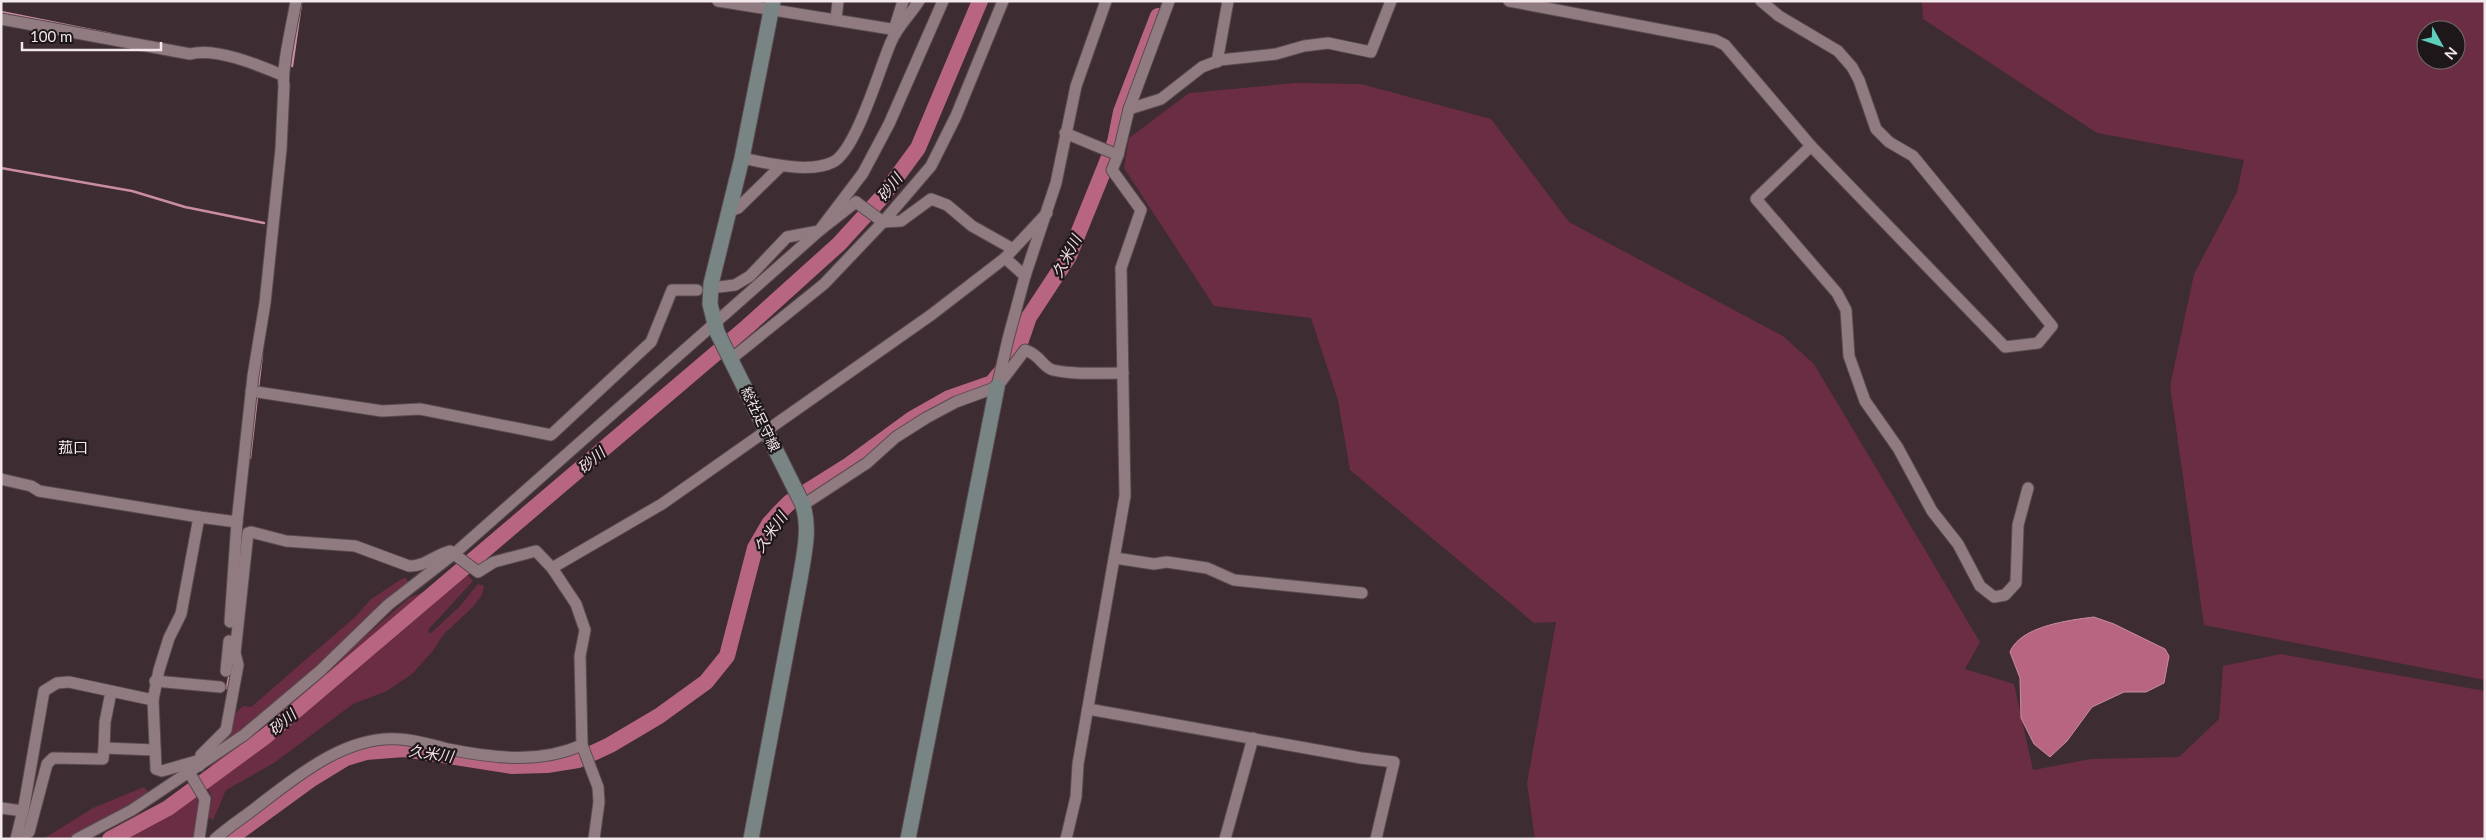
<svg xmlns="http://www.w3.org/2000/svg" width="2486" height="840" font-family="Lato,'Noto Sans JP',sans-serif">
	<rect width="100%" height="100%" fill="#3d2c31"/>
	<g fill="#6a2d43" fill-rule="evenodd">
		<path d="M1922,1H2485V680L2204,625L2170,386L2194,274L2237,192L2244,160L2097,133L1923,19ZM2426,30H2456V60H2426Z"/>
		<path d="M1295,83L1361,84L1491,119L1569,222L1783,336L1814,364L1980,642L1965,669L2014,684L2033,770L2091,759L2179,757L2219,719L2223,666L2281,654L2485,691V839H1535L1527,783L1556,622L1534,623L1350,470L1338,400L1311,318L1214,306L1124,168L1129,138L1189,93Z"/>
		<path d="M467,574L473,581L428,630L430,634L460,606L478,584L484,586L482,595L473,607L443,635L432,652L412,674L387,691L353,704L274,763L226,790L213,820L208,817L212,799L207,785L211,763L324,672L409,598Z"/>
		<path d="M405,577L409,583L317,668L215,752L214,747L234,715L243,706L251,707L355,617L371,599Z"/>
		<path d="M144,787L149,793L67,839H43L93,808Z"/>
		<path d="M192,796L200,800L194,839H127Z"/>
	</g>
	<path fill="#b86581" stroke="#ca8ca1" d="M2094,617L2114,624L2165,649L2169,656L2164,683L2146,692H2124L2092,707L2067,741L2050,757L2034,744L2021,718L2020,678L2010,652C2020,626 2070,620 2094,617Z"/>
	<g fill="none" stroke-linecap="round" stroke-linejoin="round">
		<g stroke="#ca8ca1" stroke-width="2.5">
			<path d="M1,12L111,34"/>
			<path d="M292,66L301,3"/>
			<path d="M1,168L132,191L185,207L264,223"/>
			<path d="M258,388L262,354"/>
			<path d="M250,458L257,396"/>
			<path d="M227,688L230,672"/>
		</g>
		<g stroke="#b86581" stroke-width="16">
			<path d="M110,839L168,808L266,736L748,326L839,244L882,197L918,148L980,1"/>
			<path d="M229,839L310,780L346,758L366,752L404,749L512,766L547,765L578,760L610,745L659,716L706,682L727,656L755,548L769,524L779,513L790,502L849,465L912,419L949,398L992,383L1017,352L1029,317L1069,256L1105,167L1115,142L1121,112L1158,16"/>
		</g>
		<g stroke="#594b50" stroke-width="13">
			<g id="street">
				<path d="M718,1L897,30"/>
				<path d="M1509,1L1715,40L1725,45L1811,146L2005,347L2038,343L2052,326L1913,156L1889,142L1876,129L1859,80L1852,67L1838,51L1779,16L1761,1"/>
				<path d="M1,19L190,54C215,47 258,65 282,75"/>
				<path d="M836,19L838,1"/>
				<path d="M894,30L903,1"/>
				<path d="M1217,62L1228,1"/>
				<path d="M1129,109L1161,99L1202,67L1220,60L1276,54L1304,46L1328,43L1371,52L1391,1"/>
				<path d="M1065,133L1118,155"/>
				<path d="M1811,146L1756,199L1837,293L1846,310L1849,356L1865,401L1898,448L1932,511L1958,544L1980,586L1994,597L2005,595L2016,583L2018,525L2028,488"/>
				<path d="M742,158C766,163 810,174 833,162C856,151 880,67 891,42C897,27 910,15 919,1"/>
				<path d="M856,202L883,222L901,221L931,199L947,205L972,226L1013,249"/>
				<path d="M730,211L738,208L781,166"/>
				<path d="M1005,258L1025,276"/>
				<path d="M719,287L735,285L750,276L787,237L819,231L863,173L889,124L943,1"/>
				<path d="M731,359L824,284L883,222L931,166L956,116L1003,1"/>
				<path d="M997,387L1008,339L1025,276L1056,183L1076,86L1106,1"/>
				<path d="M251,391L382,411L420,409L551,435L651,342L672,290H697"/>
				<path d="M1,479L31,486L39,491L199,517"/>
				<path d="M803,505L867,463L896,437L926,418L956,402L997,387L1025,350C1041,355 1042,367 1053,370C1075,375 1101,373 1123,373"/>
				<path d="M1115,558L1154,564L1167,562L1207,568L1234,580L1362,593"/>
				<path d="M552,568L662,504L931,315L1005,258L1047,213"/>
				<path d="M230,622L237,522"/>
				<path d="M226,671L229,641"/>
				<path d="M155,681L220,687"/>
				<path d="M153,700L156,769L162,771L200,760"/>
				<path d="M1088,709L1361,758L1394,762L1376,839"/>
				<path d="M104,748L105,722L111,692"/>
				<path d="M199,766L201,755L226,730L238,665L235,653L248,533L251,532L286,541L355,546L409,566C424,567 435,555 450,551L478,572L494,562L536,551L552,568L576,604L585,630L580,656L582,745L598,787L599,802L594,839"/>
				<path d="M189,772L205,799L199,839"/>
				<path d="M1,808L23,811"/>
				<path d="M16,839L24,806L44,691L57,683L69,682L153,700L159,670L169,638L181,614L199,517L237,522L253,376L265,303L281,149L284,85C281,70 293,20 296,1"/>
				<path d="M20,839L29,832L47,764L53,758L103,759L104,748L155,750"/>
				<path d="M77,839L132,810L244,735L320,671L388,605L455,553L819,231L856,202"/>
				<path d="M215,839C228,827 244,817 258,806C297,776 346,735 399,739C416,740 432,745 448,749C493,758 539,764 582,745"/>
				<path d="M1066,839L1076,797L1078,764L1125,496L1121,268L1141,210L1112,170L1118,155L1129,109L1169,1"/>
				<path d="M1225,839L1253,738"/>
			</g>
		</g>
		<g stroke="#594b50" stroke-width="17">
			<g id="secondary">
				<path d="M751,839L800,579C804,554 811,527 802,503L717,332L710,304L711,284L742,158L773,1"/>
				<path d="M908,839L997,387"/>
			</g>
		</g>
		<use href="#street" stroke="#907b81" stroke-width="11"/>
		<use href="#secondary" stroke="#798584" stroke-width="15"/>
	</g>
	<g text-anchor="middle" dominant-baseline="central" stroke-width="4.5" stroke-linejoin="round" paint-order="stroke">
		<g font-size="14" fill="#f3e8eb" stroke="#1e1719">
			<text transform="translate(761 419) rotate(64)">総社足守線</text>
		</g>
		<g font-size="15" font-style="italic" fill="#f5dde3" stroke="#1e1719">
			<text transform="translate(889 187) rotate(-52)">砂川</text>
			<text transform="translate(1066 256) rotate(-62)">久米川</text>
			<text transform="translate(591 460) rotate(-40)">砂川</text>
			<text transform="translate(770 532) rotate(-55)">久米川</text>
			<text transform="translate(282 722) rotate(-40)">砂川</text>
			<text transform="translate(431 753) rotate(8)">久米川</text>
		</g>
		<g font-size="15" fill="#f3e8eb" stroke="#1e1719">
			<text x="73" y="447">菰口</text>
		</g>
	</g>
	<rect width="2486" height="840" fill="none" stroke="#f3e8eb" stroke-width="5"/>
	<g transform="translate(2441 45) rotate(130)"><circle r="24" fill="#1e1719" stroke="#736b6d"/>
	<path d="M0-4L9 19L0 12L-9 19Z" fill="#5dceb9"/>
	<text y="-8" font-size="14" font-weight="bold" text-anchor="middle" fill="#f3e8eb">N</text>
	</g>
	<path d="M22 42v8h139v-8" fill="none" stroke="#f3e8eb" stroke-width="2.5"/>
	<text x="30" y="42" font-size="15" fill="#f3e8eb" stroke="#1e1719" stroke-width="4" paint-order="stroke">100 m</text>
</svg>
